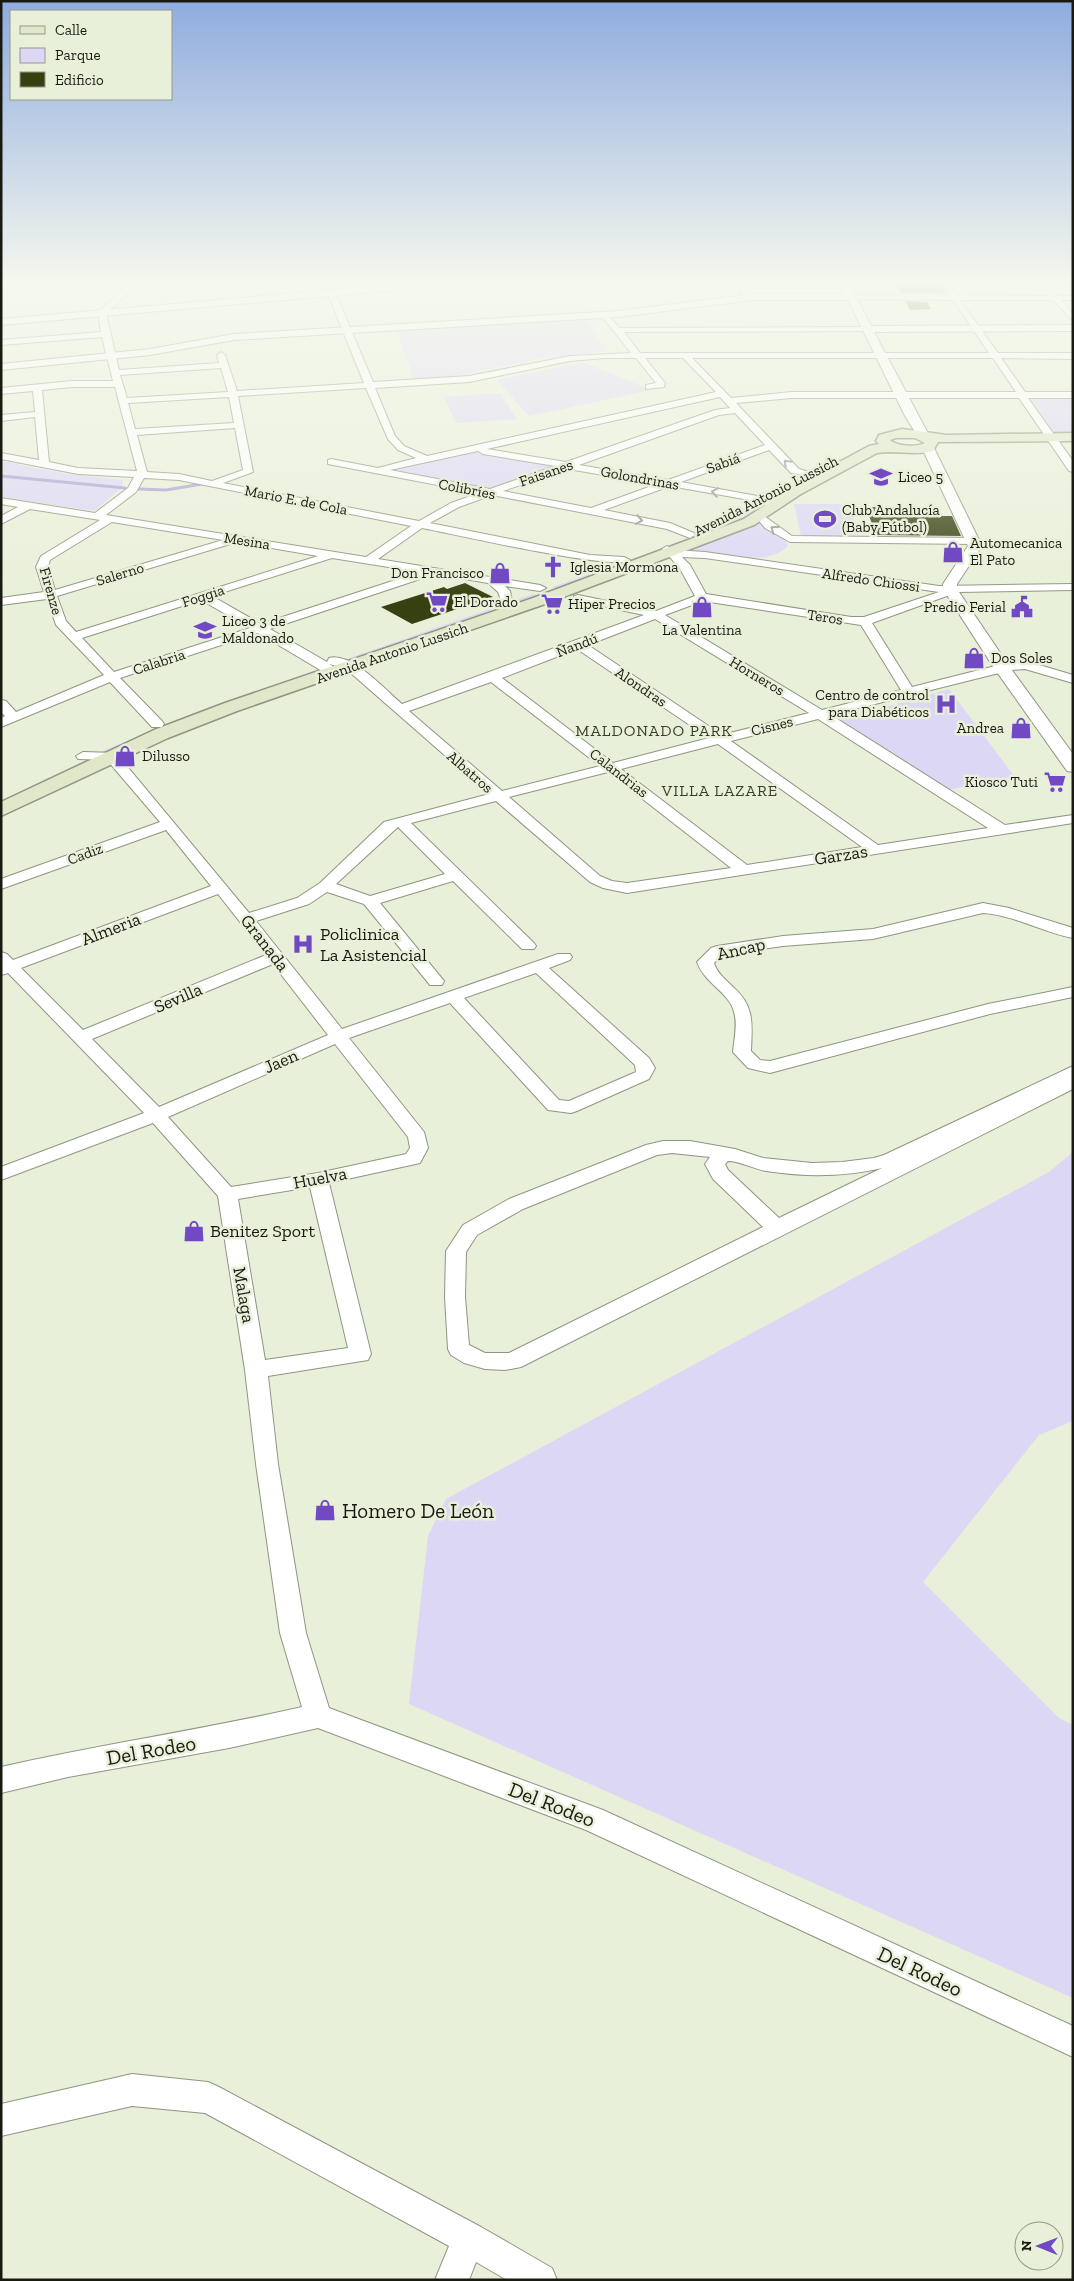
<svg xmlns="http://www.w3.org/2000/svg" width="1074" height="2281" font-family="'Zilla Slab',serif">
	<rect width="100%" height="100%" fill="#e9f0d9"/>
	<g fill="#ddd7f6">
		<path d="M586,319L606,351L548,357L450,377L414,380L397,331Z"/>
		<path d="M583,362L651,390L529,416L497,380Z"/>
		<path d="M500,393L517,419L456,423L444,397Z"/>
		<path d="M1031,399H1073V432H1054Z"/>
		<path d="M474,452L551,466L487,489L388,470Z"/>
		<path d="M1,461L68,474L123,480L122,488L94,511L1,497Z"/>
		<path d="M763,501L767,503L747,520L671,547Z"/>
		<path d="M794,504H849L858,535H801Z"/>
		<path d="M758,521L785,540L788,546C767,568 714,554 687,550Z"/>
		<path d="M663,548L664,551L559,590L552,587Z"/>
		<path d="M533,594L541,596L353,664L344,660Z"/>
		<path d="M322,668L329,672L114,752L98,753L194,713Z"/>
		<path d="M949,689L1014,776L948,790L840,720Z"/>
		<path d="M1073,1152V1421L1039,1435L923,1582L1059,1718L1073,1725V1998L409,1704L428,1536L446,1499L1049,1172Z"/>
	</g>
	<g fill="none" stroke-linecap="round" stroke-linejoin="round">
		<g stroke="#aaa0d1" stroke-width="3">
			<path d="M1,476L125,488"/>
			<path d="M139,489L166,490L208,483"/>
		</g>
	</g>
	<g fill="#364010">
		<path d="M896,283H939L946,293H901Z"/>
		<path d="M905,301L927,302L931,309L910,310Z"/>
		<path d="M865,507H916L922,516H952L961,536L877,535Z"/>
		<path d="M465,583L493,597L412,624L381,607L444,587L447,589Z"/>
	</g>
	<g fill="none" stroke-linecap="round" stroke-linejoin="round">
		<g stroke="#8f9580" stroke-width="2">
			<g id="minor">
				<path d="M132,283H140L106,313L119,370L219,363L217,355L221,352L225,355L237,391L364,383L327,292L331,290L335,292L373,382L469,376L570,356L631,353L601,315L605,313L620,328L867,327L871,329L867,331L624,332L640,353H989L953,300L851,299L847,297L851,295H950L941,283H949L957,295L1049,296L1038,283H1046L1057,296H1073V300H1061L1073,314V321L1053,300H960L998,353H1073V359L1001,358L1025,392H1073V398H1028L1073,461V472L1069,471L1019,398H791L736,403L799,469L812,473V477L791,473L769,450L681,482L773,499L776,505L774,510H766L765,503L761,502L670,486L604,510L670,523L694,533L695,535L690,538L667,529L492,495L459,507L430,523L590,555L624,557L630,560C618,572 449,533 422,528L378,559L540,585L546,588L540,591L505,586L510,591L512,601L506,605L502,603L498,592L488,583L435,574L270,629L327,662L329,658C352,652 385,690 402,704L644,615L574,600V596L578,595L656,611L695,596L679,567L662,549L667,546L674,550L705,552L939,586L1073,584V590L958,592L872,623L912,687L1011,662L1026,661L1073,675V683L1025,669L1011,670L831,715L1005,825L1073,815V823L627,893L603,888L590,882L496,801L411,823L534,943L536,946L534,949H522L453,881L380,903L444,981L442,985H430L364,904L327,892L309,904L256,921L342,1029L558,954H570L572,957L570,960L549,968L649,1058L655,1068L649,1079L577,1111L571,1113L548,1110L450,1003L349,1038L424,1132L428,1148L420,1163L329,1183L371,1354L368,1360L268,1376L278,1464L306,1633L329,1708L603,1810L1073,2026V2057L586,1830L318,1728L229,1748L68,1777L1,1793V1767C101,1744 202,1730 302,1707L280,1633L256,1464L245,1370L218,1196L153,1123L1,1180V1167L144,1113L8,973L1,975V952L7,954L13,960L211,886L166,830L1,889V879L160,822L107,760L78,759L76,756L83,752L116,753L249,913L297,898L320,883L384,822L489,794L345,668L329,664L343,672L337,676L322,671L258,633L120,678L162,721L164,724L162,727H152L110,682L1,727V718L5,716L1,712V700L6,701L16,712L104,675L56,625L47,599L1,605V598L44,592L36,567L41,556L100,520L30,509L1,524V516L18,507L1,504V498L95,513L128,488L134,477L78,474L1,459V453L39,460L35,417L1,421V415L35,412L33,391L1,394V388L72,381H113L102,337L1,345V340L101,332L98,312ZM604,358H636L656,383L646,385V389L664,387L665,383L645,358H683L716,392L427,456L404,446L395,436L375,388L469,382L570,361ZM692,358H993L1016,392H791L731,398ZM221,368L228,392L127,398L120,375ZM72,387H115L137,471L78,468L49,462L42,390ZM366,388L388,439L398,450L416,458L378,468L331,459L328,460V464L479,493L451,503L419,521L223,483L253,472L238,396ZM229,397L234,423L135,429L128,403ZM720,397L730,408L715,410L566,462L487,449ZM735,413L765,445L668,480L579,465L719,415ZM235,428L243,470L212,481L179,474L147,472L137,435ZM478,451L483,454L555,466L490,489L390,470ZM568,469L657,484L591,508L503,491ZM144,478L179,480L411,526L366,557L106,515L136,492ZM112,522L223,540L55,590L48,567L50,560ZM237,542L318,556L76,632L66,621L57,596ZM682,557L705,558L939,592L864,617H851L706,594L690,565ZM332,558L420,572L261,624L212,596ZM201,600L250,628L114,672L82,638ZM703,601L861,625L901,690L822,710L665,615ZM655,619L809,713L722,735L588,645ZM577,649L709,738L613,763L502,678ZM491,682L600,766L502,791L409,711ZM818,719L988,828L878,845L731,741ZM718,744L862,847L747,865L621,769ZM608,772L731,868L627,883L612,881L600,876L509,797ZM398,827L445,874L370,896L336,884ZM218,894L266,955L83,1030L21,968ZM273,964L328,1035L159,1107L92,1039ZM536,973L635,1065L636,1072L569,1101L559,1100L464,998ZM335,1044L408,1137L410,1148L406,1154L318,1173L231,1187L168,1117ZM310,1187L348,1348L265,1360L238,1199Z"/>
				<path d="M738,283H746L749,293L756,295V299L743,296Z"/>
				<path d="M760,513L792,536L974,538L979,541L974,544L790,542L765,528L755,516Z"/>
				<path d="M983,903L1009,908L1073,928V938C1042,932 1014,915 983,913L873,939L783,946L722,955L714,963C717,973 725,979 733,987C755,1006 752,1024 751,1051L760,1060L770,1061L988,1004L1073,987V997L990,1014L770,1073L748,1068L733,1052C734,1039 738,1025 734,1012C730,993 704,983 697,962L711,948L717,946L783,936L873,929Z"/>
				<path d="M1073,1066V1089L521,1367L505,1370L485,1369L464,1363L451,1355L448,1349L445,1297L446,1251L463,1225L509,1199L646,1145L663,1141H690L735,1149L763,1158L812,1163L842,1162L874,1158L884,1155ZM672,1153L710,1157L705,1164L713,1179L763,1227L509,1353H485L469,1345L465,1297L466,1252L477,1235L523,1209L657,1155ZM728,1161C741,1161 753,1169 766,1171C805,1177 844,1177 882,1168L779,1218L728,1170L725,1164Z"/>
				<path d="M132,2074L208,2082L219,2087L481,2227L552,2268L557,2280H507L476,2262L469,2280H435L449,2246L205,2113L132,2106L1,2136V2104Z"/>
			</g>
		</g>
		<g stroke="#8f9580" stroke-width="2">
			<g id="tertiary">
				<path d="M412,283H448L443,286L1,325V319Z"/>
				<path d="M839,283H849L871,326L1073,325V331L874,332L930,437L924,441L920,440L905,416L848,300H753L618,317L234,340L150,355L1,370V364L150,349L234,334L618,311L753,294H845Z"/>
				<path d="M928,444L934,448L982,546L957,584V589L1009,666L1073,754V772L1067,771L994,668L943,589V584L968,546L922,448Z"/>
			</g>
		</g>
		<g stroke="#8f9580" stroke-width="3">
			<path id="secondary" d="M902,429L947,435L1073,433V441L938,442L933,451C914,456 896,450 877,453L801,494L754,525L545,604L237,711L168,738L1,816V802L154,730L225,703L533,598L744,519L791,488L869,446L879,444L876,441L879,435ZM896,438H915L925,443C916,447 898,447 890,440Z"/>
		</g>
		<use href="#minor" fill="#fff" fill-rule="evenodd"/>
		<use href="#tertiary" fill="#fff" fill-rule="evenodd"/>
		<use href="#secondary" fill="#e1e8ca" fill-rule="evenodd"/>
	</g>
	<defs><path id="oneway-chevron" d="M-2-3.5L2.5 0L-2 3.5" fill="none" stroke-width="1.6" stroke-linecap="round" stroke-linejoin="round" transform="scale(1.25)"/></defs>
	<g stroke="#979894">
		<use href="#oneway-chevron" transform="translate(787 463) rotate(-135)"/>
		<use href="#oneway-chevron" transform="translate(715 492) rotate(-170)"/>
		<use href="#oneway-chevron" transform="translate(639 520) rotate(10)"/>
		<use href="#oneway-chevron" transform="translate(774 529) rotate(-144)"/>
	</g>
	<linearGradient id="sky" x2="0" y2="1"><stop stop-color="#8facdf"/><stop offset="0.47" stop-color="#f5f8ee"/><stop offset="1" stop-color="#f5f8ee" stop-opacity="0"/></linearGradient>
	<rect width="1074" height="602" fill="url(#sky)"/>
	<defs>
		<g id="school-bare" transform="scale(1.725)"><path d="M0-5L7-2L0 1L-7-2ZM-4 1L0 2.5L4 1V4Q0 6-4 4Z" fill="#714ac3" stroke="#e9f0d9" stroke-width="2.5" paint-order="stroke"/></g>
		<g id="stadium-bare" transform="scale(1.725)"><path d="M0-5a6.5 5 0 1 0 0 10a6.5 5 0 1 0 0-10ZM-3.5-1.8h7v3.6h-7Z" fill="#714ac3" stroke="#e9f0d9" stroke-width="2.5" paint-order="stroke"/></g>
		<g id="shop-bare" transform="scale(1.725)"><path d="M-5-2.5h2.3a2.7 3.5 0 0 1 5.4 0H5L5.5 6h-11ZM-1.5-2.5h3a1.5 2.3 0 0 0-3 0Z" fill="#714ac3" stroke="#e9f0d9" stroke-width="2.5" paint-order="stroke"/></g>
		<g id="church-bare" transform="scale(1.725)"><path d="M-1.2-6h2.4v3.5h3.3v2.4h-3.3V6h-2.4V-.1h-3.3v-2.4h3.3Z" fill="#714ac3" stroke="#e9f0d9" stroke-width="2.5" paint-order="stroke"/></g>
		<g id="supermarket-bare" transform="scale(1.725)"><path d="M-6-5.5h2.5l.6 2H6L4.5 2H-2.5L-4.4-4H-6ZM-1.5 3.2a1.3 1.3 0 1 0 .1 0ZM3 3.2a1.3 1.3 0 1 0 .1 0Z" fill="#714ac3" stroke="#e9f0d9" stroke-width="2.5" paint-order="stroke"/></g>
		<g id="civic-bare" transform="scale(1.725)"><path d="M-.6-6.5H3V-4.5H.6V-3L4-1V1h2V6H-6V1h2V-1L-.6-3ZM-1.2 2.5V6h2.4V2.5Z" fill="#714ac3" stroke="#e9f0d9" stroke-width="2.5" paint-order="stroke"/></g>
		<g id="hospital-bare" transform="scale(1.725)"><path d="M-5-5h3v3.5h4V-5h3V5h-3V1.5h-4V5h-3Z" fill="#714ac3" stroke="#e9f0d9" stroke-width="2.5" paint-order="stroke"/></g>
	</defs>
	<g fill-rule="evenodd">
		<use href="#school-bare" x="881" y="477"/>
		<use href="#stadium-bare" x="825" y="519"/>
		<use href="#shop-bare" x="953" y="552"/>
		<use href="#church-bare" x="553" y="567"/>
		<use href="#shop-bare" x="500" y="573"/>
		<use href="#supermarket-bare" x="437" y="602"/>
		<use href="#supermarket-bare" x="552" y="604"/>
		<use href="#shop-bare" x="702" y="607"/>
		<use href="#civic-bare" x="1022" y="607"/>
		<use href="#school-bare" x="205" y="630"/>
		<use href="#shop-bare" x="974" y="658"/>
		<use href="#hospital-bare" x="946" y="704"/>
		<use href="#shop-bare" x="1021" y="728"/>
		<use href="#shop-bare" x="125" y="756"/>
		<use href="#supermarket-bare" x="1055" y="782"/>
		<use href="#hospital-bare" x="303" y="944"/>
		<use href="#shop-bare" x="194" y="1231"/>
		<use href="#shop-bare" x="325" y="1510"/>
	</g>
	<g text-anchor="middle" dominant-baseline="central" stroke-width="5" stroke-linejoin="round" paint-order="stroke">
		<g font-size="15" fill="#181a12" stroke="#e9f0d9">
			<text transform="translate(723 463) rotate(-20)">Sabiá</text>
			<text transform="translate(546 473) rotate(-19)">Faisanes</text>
			<text transform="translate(640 478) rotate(10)">Golondrinas</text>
			<text transform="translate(467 489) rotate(11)">Colibríes</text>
			<text transform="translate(766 496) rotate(-27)">Avenida Antonio Lussich</text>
			<text transform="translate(296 500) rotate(11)">Mario E. de Cola</text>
			<text transform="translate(247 541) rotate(9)">Mesina</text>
			<text transform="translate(120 574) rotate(-17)">Salerno</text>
			<text transform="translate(871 580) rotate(8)">Alfredo Chiossi</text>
			<text transform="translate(51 591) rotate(74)">Firenze</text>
			<text transform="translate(203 596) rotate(-18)">Foggia</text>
			<text transform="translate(825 617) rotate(9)">Teros</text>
			<text transform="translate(577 645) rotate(-21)">Ñandú</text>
			<text transform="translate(392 653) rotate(-19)">Avenida Antonio Lussich</text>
			<text transform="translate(159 662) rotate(-18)">Calabria</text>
			<text transform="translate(757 676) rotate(31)">Horneros</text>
			<text transform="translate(641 687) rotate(34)">Alondras</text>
			<text transform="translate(772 726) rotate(-14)">Cisnes</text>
			<text transform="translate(470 772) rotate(41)">Albatros</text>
			<text transform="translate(619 773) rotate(38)">Calandrias</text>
			<text transform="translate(85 854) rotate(-20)">Cadiz</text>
		</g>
		<g font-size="15" fill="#181a12" stroke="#e9f0d9" text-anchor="start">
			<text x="898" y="477">Liceo 5</text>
			<text x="842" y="510">Club Andalucía<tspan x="842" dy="17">(Baby Fútbol)</tspan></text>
			<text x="970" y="543">Automecanica<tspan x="970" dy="17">El Pato</tspan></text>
			<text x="570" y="567">Iglesia Mormona</text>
			<text x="484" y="573" text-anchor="end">Don Francisco</text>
			<text x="454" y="602">El Dorado</text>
			<text x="568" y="604">Hiper Precios</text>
			<text x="1006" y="607" text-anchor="end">Predio Ferial</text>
			<text x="222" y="621">Liceo 3 de<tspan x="222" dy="17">Maldonado</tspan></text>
			<text x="702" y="630" text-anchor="middle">La Valentina</text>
			<text x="991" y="658">Dos Soles</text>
			<text x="929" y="695" text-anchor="end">Centro de control<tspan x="929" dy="17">para Diabéticos</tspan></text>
			<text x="1004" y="728" text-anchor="end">Andrea</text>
			<text x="142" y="756">Dilusso</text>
			<text x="1038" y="782" text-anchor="end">Kiosco Tuti</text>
		</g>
		<g font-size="16" letter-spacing="1" fill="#393e2c" stroke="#e9f0d9">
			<text x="654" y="730">MALDONADO PARK</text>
			<text x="720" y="790">VILLA LAZARE</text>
		</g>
		<g font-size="18" fill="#181a12" stroke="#e9f0d9">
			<text transform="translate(841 855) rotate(-9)">Garzas</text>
			<text transform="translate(111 929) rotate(-21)">Almeria</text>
			<text transform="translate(265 943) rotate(52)">Granada</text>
			<text transform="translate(741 949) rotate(-13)">Ancap</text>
			<text transform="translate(178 998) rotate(-23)">Sevilla</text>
			<text transform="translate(281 1061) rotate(-23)">Jaen</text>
			<text transform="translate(320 1178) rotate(-11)">Huelva</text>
			<text transform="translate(244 1295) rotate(80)">Malaga</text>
		</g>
		<g font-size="18" fill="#181a12" stroke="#e9f0d9" text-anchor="start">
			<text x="320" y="934">Policlinica<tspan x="320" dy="21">La Asistencial</tspan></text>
			<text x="210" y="1231">Benitez Sport</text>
		</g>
		<g font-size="21" fill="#181a12" stroke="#e9f0d9" text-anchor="start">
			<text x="342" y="1510">Homero De León</text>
		</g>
		<g font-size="21" fill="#181a12" stroke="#e9f0d9">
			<text transform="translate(151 1750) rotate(-10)">Del Rodeo</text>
			<text transform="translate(552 1804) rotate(21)">Del Rodeo</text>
			<text transform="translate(920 1971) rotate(25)">Del Rodeo</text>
		</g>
	</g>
	<rect width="1074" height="2281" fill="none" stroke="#181a12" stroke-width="5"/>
	<rect x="10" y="10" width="162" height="90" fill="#e9f0d9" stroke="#959a89"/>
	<rect x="20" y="26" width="25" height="8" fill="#e1e8ca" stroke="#959a89"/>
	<text x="55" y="35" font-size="15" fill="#181a12">Calle</text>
	<rect x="20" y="48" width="25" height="15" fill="#ddd7f6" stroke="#959a89"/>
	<text x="55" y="60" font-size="15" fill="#181a12">Parque</text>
	<rect x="20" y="72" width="25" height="15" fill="#364010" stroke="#959a89"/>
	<text x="55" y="85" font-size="15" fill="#181a12">Edificio</text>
	<g transform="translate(1039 2246) rotate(271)"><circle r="24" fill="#e9f0d9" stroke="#959a89"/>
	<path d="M0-4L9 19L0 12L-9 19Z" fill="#714ac3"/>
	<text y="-8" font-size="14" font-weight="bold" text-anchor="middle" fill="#181a12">N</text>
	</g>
</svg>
